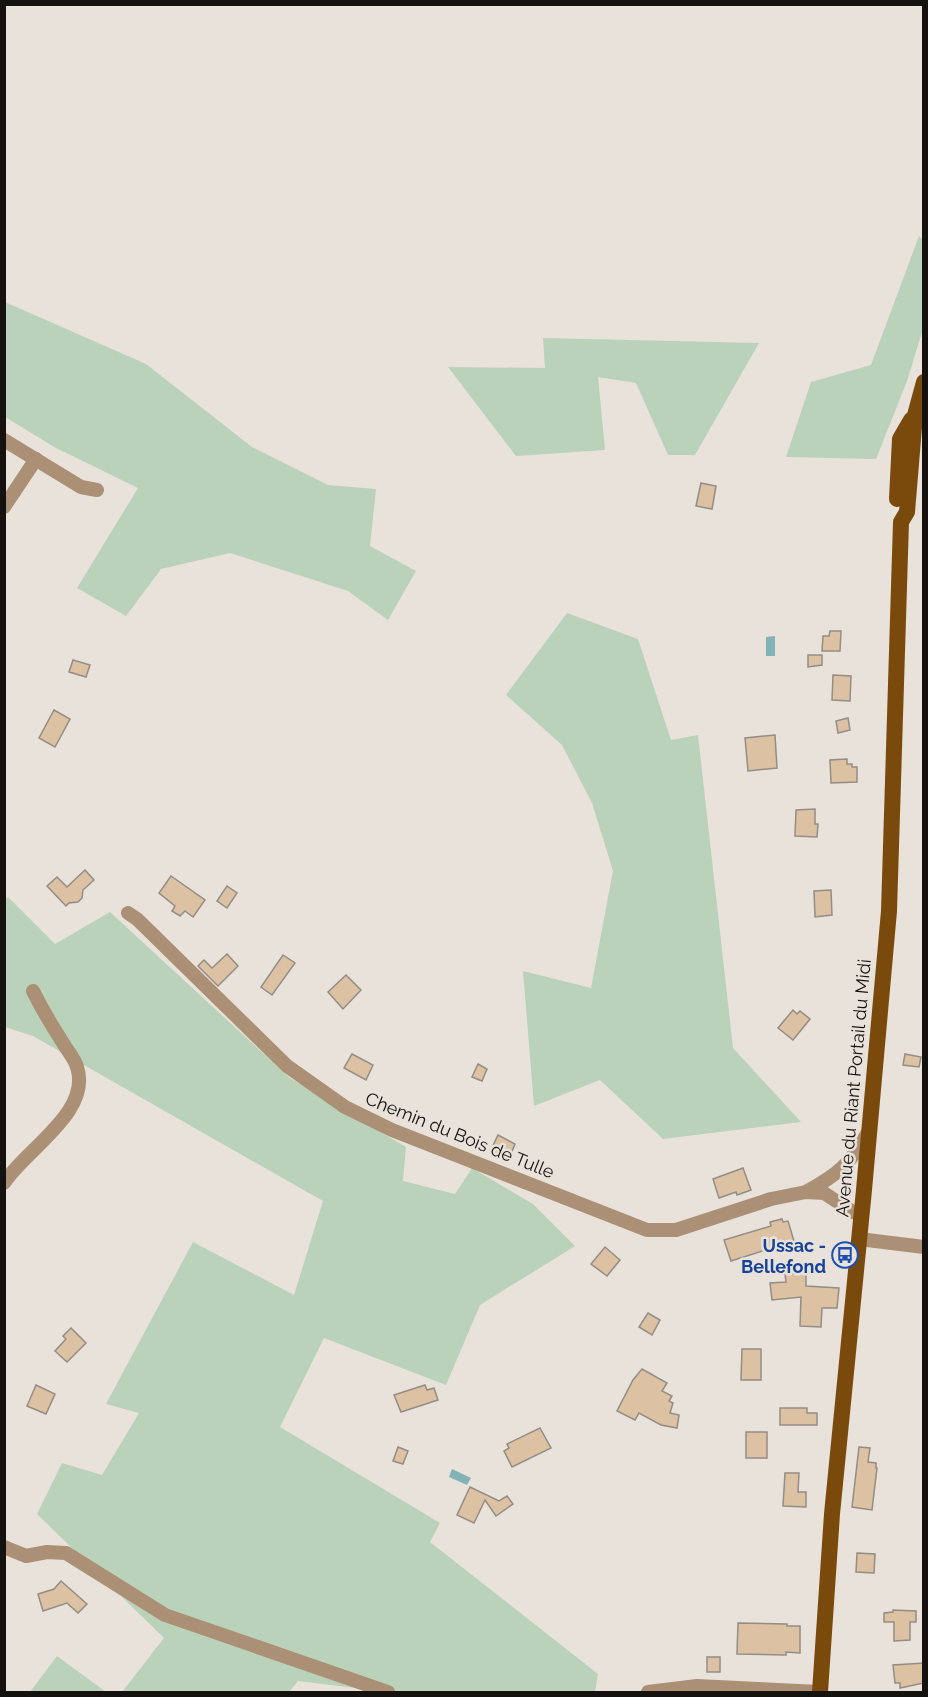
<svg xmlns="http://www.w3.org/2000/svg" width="928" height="1697" font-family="Raleway,sans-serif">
	<rect width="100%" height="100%" fill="#e9e2da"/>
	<g fill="#bad2b9">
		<path d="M919,236L924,241L923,329L907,381L876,459L786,457L811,382L871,365Z"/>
		<path d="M5,302L146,364L252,447L328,485L376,489L370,546L416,571L388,620L348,591L230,553L161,569L126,616L77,588L138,488L56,448L5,417Z"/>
		<path d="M543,338L759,343L695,455H668L636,383L598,377L605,450L516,456L448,367L545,368Z"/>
		<path d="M567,613L638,639L671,740L698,735L733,1048L801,1122L663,1139L600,1080L534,1106L523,971L591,988L613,871L592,803L562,745L506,695Z"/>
		<path d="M8,897L55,944L110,912L290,1078L406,1147L403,1181L455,1194L472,1168L533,1204L575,1246L480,1305L446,1385L324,1338L280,1427L440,1523L430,1542L598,1674L595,1692H388L298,1681L289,1692H122L164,1638L37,1514L62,1463L102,1475L139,1413L106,1404L193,1242L294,1295L323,1201L33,1036L5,1027V900Z"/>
		<path d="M57,1656L106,1692H30Z"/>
	</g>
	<g fill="#82b3b7">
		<path d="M775,636V656H766V637Z"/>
		<path d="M452,1469L471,1478L467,1485L449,1477Z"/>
	</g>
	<g fill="#dcc2a2" stroke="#938d86" stroke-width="1.5">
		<path d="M701,483L716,486L712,509L696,506Z"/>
		<path d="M830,631H841L840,651H822L823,636H829Z"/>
		<path d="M808,655H822V665L808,667Z"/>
		<path d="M73,660L90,665L86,677L69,672Z"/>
		<path d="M833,675L851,676L850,701L832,700Z"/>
		<path d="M54,710L70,719L55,747L39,738Z"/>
		<path d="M848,718L850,730L838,733L836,721Z"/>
		<path d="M775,735L777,768L748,771L745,738Z"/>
		<path d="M847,759V764H852V767H857V782L831,783L830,760Z"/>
		<path d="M815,809V824H818L817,837L795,836L796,810Z"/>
		<path d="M85,870L94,880L83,890L82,898L78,902L69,903L66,906L47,886L57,877L67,887Z"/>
		<path d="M171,876L205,900L193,917L185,911L180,916L172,911L175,906L159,893Z"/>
		<path d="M227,886L237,893L227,908L217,901Z"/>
		<path d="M831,890L832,915L815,917L814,891Z"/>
		<path d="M227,954L238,966L218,986L198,966L204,960L212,968Z"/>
		<path d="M283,955L295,963L272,995L261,987Z"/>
		<path d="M346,975L361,990L343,1009L328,992Z"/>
		<path d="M793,1010L797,1014L800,1011L810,1019L793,1040L778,1028Z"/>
		<path d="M352,1054L373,1065L366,1080L344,1068Z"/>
		<path d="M905,1054L921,1057L919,1067L903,1065Z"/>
		<path d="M478,1064L487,1069L482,1081L472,1077Z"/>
		<path d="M498,1135L515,1144L508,1161L490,1152Z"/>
		<path d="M743,1168L751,1190L737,1195L736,1192L719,1198L713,1179Z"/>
		<path d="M782,1219L783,1222L788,1221L794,1241L731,1261L724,1240L771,1226L770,1222Z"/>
		<path d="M605,1247L620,1260L607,1276L591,1264Z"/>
		<path d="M806,1273V1286L839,1288L837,1308H822L821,1327L800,1326L801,1297L772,1300L770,1283L786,1282L785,1274Z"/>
		<path d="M648,1313L660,1320L652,1335L639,1327Z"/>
		<path d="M71,1328L86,1343L67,1362L55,1351L66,1339L63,1336Z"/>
		<path d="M742,1349H761V1380H741Z"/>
		<path d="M642,1369L667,1383L662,1391L672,1396L669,1401L673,1403L670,1413L679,1415L677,1428L661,1425L639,1413L635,1420L617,1411L633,1380Z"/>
		<path d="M36,1385L55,1394L46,1414L27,1406Z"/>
		<path d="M425,1385L427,1390L434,1388L438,1400L401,1412L394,1395Z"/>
		<path d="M780,1408H807V1413H817V1425H780Z"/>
		<path d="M540,1428L551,1448L512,1467L504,1451L509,1448L507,1444Z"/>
		<rect x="746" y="1432" width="21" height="26"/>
		<path d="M398,1447L408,1451L403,1464L393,1461Z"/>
		<path d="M859,1447L870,1448L868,1462L876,1463V1468H877L872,1510L852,1507Z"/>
		<path d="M785,1473H799L798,1492H806V1507L783,1506Z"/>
		<path d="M470,1487L499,1501L507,1496L513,1504L496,1516L485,1500L474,1523L457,1515Z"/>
		<path d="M857,1553L875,1554L874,1573L856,1572Z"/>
		<path d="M61,1581L87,1604L78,1613L67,1603L43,1611L38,1594L54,1589Z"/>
		<path d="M893,1610L916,1611V1622H910V1640L894,1641V1622H884V1613L893,1612Z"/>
		<path d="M738,1623L787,1624V1626H800V1653L786,1652V1655L737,1654Z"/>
		<rect x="707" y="1657" width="13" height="15"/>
		<path d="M924,1663V1683L900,1688V1683H895L893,1665Z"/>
	</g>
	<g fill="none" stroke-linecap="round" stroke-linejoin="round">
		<g stroke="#ab9075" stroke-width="14">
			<path d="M4,440L81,487L97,490"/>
			<path d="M4,507L36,459"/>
			<path d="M128,913L137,919L287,1066L345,1107L392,1130L647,1230H676L771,1199L806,1192L824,1193L853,1212L862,1215"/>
			<path d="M4,1183C26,1149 92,1112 77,1067C75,1059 67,1050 63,1043C52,1026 42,1009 33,991"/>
			<path d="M806,1192C837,1175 851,1164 868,1132"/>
			<path d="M859,1239L924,1247"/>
			<path d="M4,1547L26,1556L47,1552L66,1553L165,1615L388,1692"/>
			<path d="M648,1692L697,1686L820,1692"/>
		</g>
		<g stroke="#7a4a0c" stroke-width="16">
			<path d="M897,499L900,439L911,420"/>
			<path d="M820,1692L832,1514L864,1190L889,911L901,522L907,512L915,415L924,382"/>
		</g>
	</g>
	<defs>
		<g id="bus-ring" transform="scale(1.35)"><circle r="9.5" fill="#e9e2da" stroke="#1a4fb4" stroke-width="1.5"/><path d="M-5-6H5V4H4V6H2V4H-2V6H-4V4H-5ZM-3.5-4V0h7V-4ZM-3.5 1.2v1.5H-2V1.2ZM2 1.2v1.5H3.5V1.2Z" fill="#1a4fb4"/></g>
	</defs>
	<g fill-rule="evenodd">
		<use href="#bus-ring" x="845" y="1255"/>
	</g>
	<g text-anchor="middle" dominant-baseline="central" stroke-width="5" stroke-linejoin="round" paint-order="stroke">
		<g font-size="18" fill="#14110f" stroke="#e9e2da">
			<text transform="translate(853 1088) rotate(-85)">Avenue du Riant Portail du Midi</text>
			<text transform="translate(460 1135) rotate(22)">Chemin du Bois de Tulle</text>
		</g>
		<g font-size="18" font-weight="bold" fill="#164399" stroke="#e9e2da" text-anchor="end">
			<text x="826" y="1245">Ussac -<tspan x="826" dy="21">Bellefond</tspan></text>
		</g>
	</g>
	<rect width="928" height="1697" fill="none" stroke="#14110f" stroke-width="12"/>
</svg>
